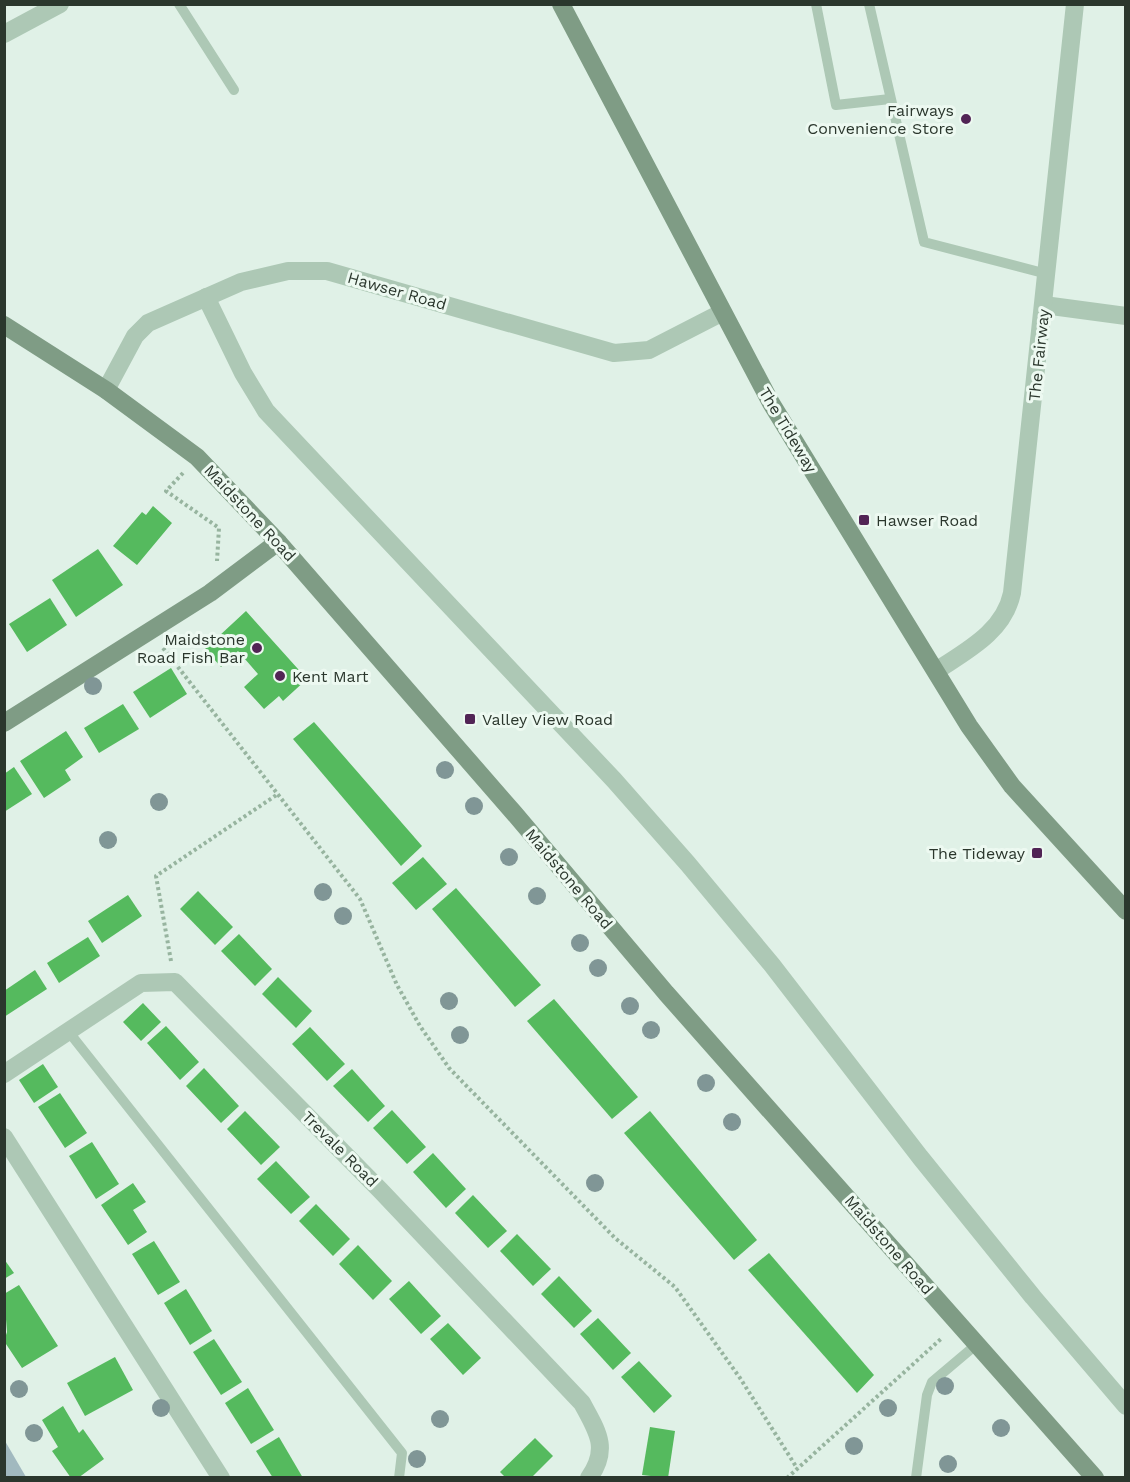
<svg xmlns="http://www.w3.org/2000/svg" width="1130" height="1482" font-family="'Work Sans',sans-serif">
	<rect width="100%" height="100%" fill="#e0f1e7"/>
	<path fill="#a1b9bf" d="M4,1441H5L26,1477H5Z"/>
	<g fill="#55ba5e">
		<path d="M153,506L172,523L137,565L113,546L142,512L146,515Z"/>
		<path d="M98,549L123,585L76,617L52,580Z"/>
		<path d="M50,598L67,625L27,652L9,624Z"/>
		<path d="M246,611L307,679L283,701L279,696L264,709L244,687L258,674L238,651L221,667L205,649Z"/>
		<path d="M171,668L187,694L150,718L133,692Z"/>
		<path d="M123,704L139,729L99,753L84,728Z"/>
		<path d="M314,722L422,846L401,866L293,739Z"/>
		<path d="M66,731L83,757L65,770L71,780L44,798L20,761Z"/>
		<path d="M14,767L32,794L4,812V774Z"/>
		<path d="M423,857L447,884L416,910L392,883Z"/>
		<path d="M456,888L541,985L515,1007L432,909Z"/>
		<path d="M198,891L233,927L215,945L180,909Z"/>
		<path d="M128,895L142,916L102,943L88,921Z"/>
		<path d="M239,934L272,969L255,986L221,951Z"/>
		<path d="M88,937L100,956L59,983L47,963Z"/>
		<path d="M35,970L47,989L4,1017V991Z"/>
		<path d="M278,977L312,1011L296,1028L262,994Z"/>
		<path d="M554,999L638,1097L612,1119L527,1021Z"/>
		<path d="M143,1003L161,1022L141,1041L123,1022Z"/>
		<path d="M166,1026L199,1062L180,1080L147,1043Z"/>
		<path d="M310,1027L345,1064L327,1081L292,1044Z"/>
		<path d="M43,1064L58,1087L34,1103L19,1080Z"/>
		<path d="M204,1068L239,1106L221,1123L186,1086Z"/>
		<path d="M352,1069L385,1106L368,1122L333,1086Z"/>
		<path d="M60,1093L87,1133L65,1148L38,1107Z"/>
		<path d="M392,1110L426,1147L407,1164L373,1128Z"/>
		<path d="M245,1111L280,1147L261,1165L227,1129Z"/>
		<path d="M650,1111L757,1240L734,1260L624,1133Z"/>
		<path d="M92,1142L119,1184L96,1199L69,1156Z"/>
		<path d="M433,1153L466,1189L446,1208L413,1172Z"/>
		<path d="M276,1161L310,1197L291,1214L257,1179Z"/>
		<path d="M133,1183L146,1202L133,1210L147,1232L128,1245L101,1205Z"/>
		<path d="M473,1195L507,1231L488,1248L455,1213Z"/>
		<path d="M316,1204L350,1239L333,1256L299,1221Z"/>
		<path d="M517,1234L551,1269L533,1286L500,1251Z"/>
		<path d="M154,1241L180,1282L158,1295L132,1254Z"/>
		<path d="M358,1245L392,1281L373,1300L339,1264Z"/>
		<path d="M769,1253L874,1375L857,1393L748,1270Z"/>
		<path d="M4,1259L14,1273L4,1279Z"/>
		<path d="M559,1276L592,1311L574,1328L541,1294Z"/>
		<path d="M409,1281L441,1316L421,1334L389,1299Z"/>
		<path d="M19,1285L58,1346L22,1368L4,1341L7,1332L4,1294Z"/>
		<path d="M186,1289L212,1331L190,1345L164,1303Z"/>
		<path d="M598,1318L631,1353L613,1370L580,1334Z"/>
		<path d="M448,1323L481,1358L463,1375L430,1339Z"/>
		<path d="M214,1339L242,1382L221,1395L193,1352Z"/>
		<path d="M115,1357L133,1390L85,1416L67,1383Z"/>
		<path d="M639,1361L672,1396L654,1413L621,1377Z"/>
		<path d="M248,1388L274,1430L251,1444L225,1403Z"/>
		<path d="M63,1406L79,1433L83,1429L104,1459L78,1478H71L52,1451L58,1447L42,1420Z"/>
		<path d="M650,1427L675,1431L668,1478L642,1475Z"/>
		<path d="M279,1437L303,1478H273L256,1451Z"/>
		<path d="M535,1438L553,1456L531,1478H506L500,1472Z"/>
	</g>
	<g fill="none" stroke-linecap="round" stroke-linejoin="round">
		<g stroke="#97b49f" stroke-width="4" stroke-dasharray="3 3" stroke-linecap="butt">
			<path d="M183,473L166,491L219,528L217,561"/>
			<path d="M163,648L360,899L397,985L420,1026L449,1068L615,1238L675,1287L740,1378L797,1468"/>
			<path d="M171,961L156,876L278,794"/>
			<path d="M787,1478L942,1338"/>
		</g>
		<g stroke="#adc8b5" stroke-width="10">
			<path d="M179,4L234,90"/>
			<path d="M816,4L836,105L890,99"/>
			<path d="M869,4L924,242L1047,274"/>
			<path d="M68,1031L402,1453L399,1478"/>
			<path d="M916,1478L927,1395L932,1382L977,1344"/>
		</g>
		<g stroke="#adc8b5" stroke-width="18">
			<path d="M4,34L60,4"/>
			<path d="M206,297L243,373L266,411L614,780L688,864L772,965L920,1157L1033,1297L1126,1406"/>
			<path d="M1044,305L1126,316"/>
			<path d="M106,390L135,336L148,323L241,282L288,271H327L614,353L649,350L721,313"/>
			<path d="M936,671C966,651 1004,632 1012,593L1075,4"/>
			<path d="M4,1074L141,983L175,982L381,1191L582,1403C597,1431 610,1448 589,1478"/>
			<path d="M4,1137L221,1478"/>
		</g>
		<g stroke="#7f9c85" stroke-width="18">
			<path d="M561,4L771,403L969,726L1012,786L1126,911"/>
			<path d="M4,325L106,390L197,457L278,542L514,813L666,993L1095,1478"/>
			<path d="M4,723L210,593L278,542"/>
		</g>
	</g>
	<g fill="#809696">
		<circle cx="93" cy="686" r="9"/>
		<circle cx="445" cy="770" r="9"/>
		<circle cx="159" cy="802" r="9"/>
		<circle cx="474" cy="806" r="9"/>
		<circle cx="108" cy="840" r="9"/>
		<circle cx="509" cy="857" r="9"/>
		<circle cx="323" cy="892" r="9"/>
		<circle cx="537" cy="896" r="9"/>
		<circle cx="343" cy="916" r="9"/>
		<circle cx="580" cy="943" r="9"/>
		<circle cx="598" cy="968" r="9"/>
		<circle cx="449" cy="1001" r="9"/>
		<circle cx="630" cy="1006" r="9"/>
		<circle cx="651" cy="1030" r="9"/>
		<circle cx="460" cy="1035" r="9"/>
		<circle cx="706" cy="1083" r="9"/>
		<circle cx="732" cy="1122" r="9"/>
		<circle cx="595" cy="1183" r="9"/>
		<circle cx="945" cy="1386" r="9"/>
		<circle cx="19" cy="1389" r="9"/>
		<circle cx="161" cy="1408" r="9"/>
		<circle cx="888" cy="1408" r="9"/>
		<circle cx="440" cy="1419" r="9"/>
		<circle cx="1001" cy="1428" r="9"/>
		<circle cx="34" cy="1433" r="9"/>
		<circle cx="854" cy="1446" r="9"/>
		<circle cx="417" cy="1459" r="9"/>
		<circle cx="948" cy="1464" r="9"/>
	</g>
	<g fill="#512455" stroke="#edf9f1" stroke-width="2">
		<circle cx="966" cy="119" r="6"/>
		<rect x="858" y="514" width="12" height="12" rx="3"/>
		<circle cx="257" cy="648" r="6"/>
		<circle cx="280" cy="676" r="6"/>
		<rect x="464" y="713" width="12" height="12" rx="3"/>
		<rect x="1031" y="847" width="12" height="12" rx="3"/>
	</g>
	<g text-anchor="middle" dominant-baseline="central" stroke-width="6" stroke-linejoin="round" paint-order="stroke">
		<g font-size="16" fill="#2b372d" stroke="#edf9f1" text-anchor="end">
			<text x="954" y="110">Fairways<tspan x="954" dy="18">Convenience Store</tspan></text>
			<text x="876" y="520" text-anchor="start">Hawser Road</text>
			<text x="245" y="639">Maidstone<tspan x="245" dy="18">Road Fish Bar</tspan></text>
			<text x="292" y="676" text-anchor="start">Kent Mart</text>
			<text x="482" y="719" text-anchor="start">Valley View Road</text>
			<text x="1025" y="853">The Tideway</text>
		</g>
		<g font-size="16" fill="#2b372d" stroke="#edf9f1">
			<text transform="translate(397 291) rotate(16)">Hawser Road</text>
			<text transform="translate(1039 355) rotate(-84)">The Fairway</text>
			<text transform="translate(788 430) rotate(59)">The Tideway</text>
			<text transform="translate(250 513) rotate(47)">Maidstone Road</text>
			<text transform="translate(569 879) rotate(50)">Maidstone Road</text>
			<text transform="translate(340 1149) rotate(45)">Trevale Road</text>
			<text transform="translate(889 1245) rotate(49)">Maidstone Road</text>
		</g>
	</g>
	<rect width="1130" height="1482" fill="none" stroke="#2b372d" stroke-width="12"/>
</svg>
